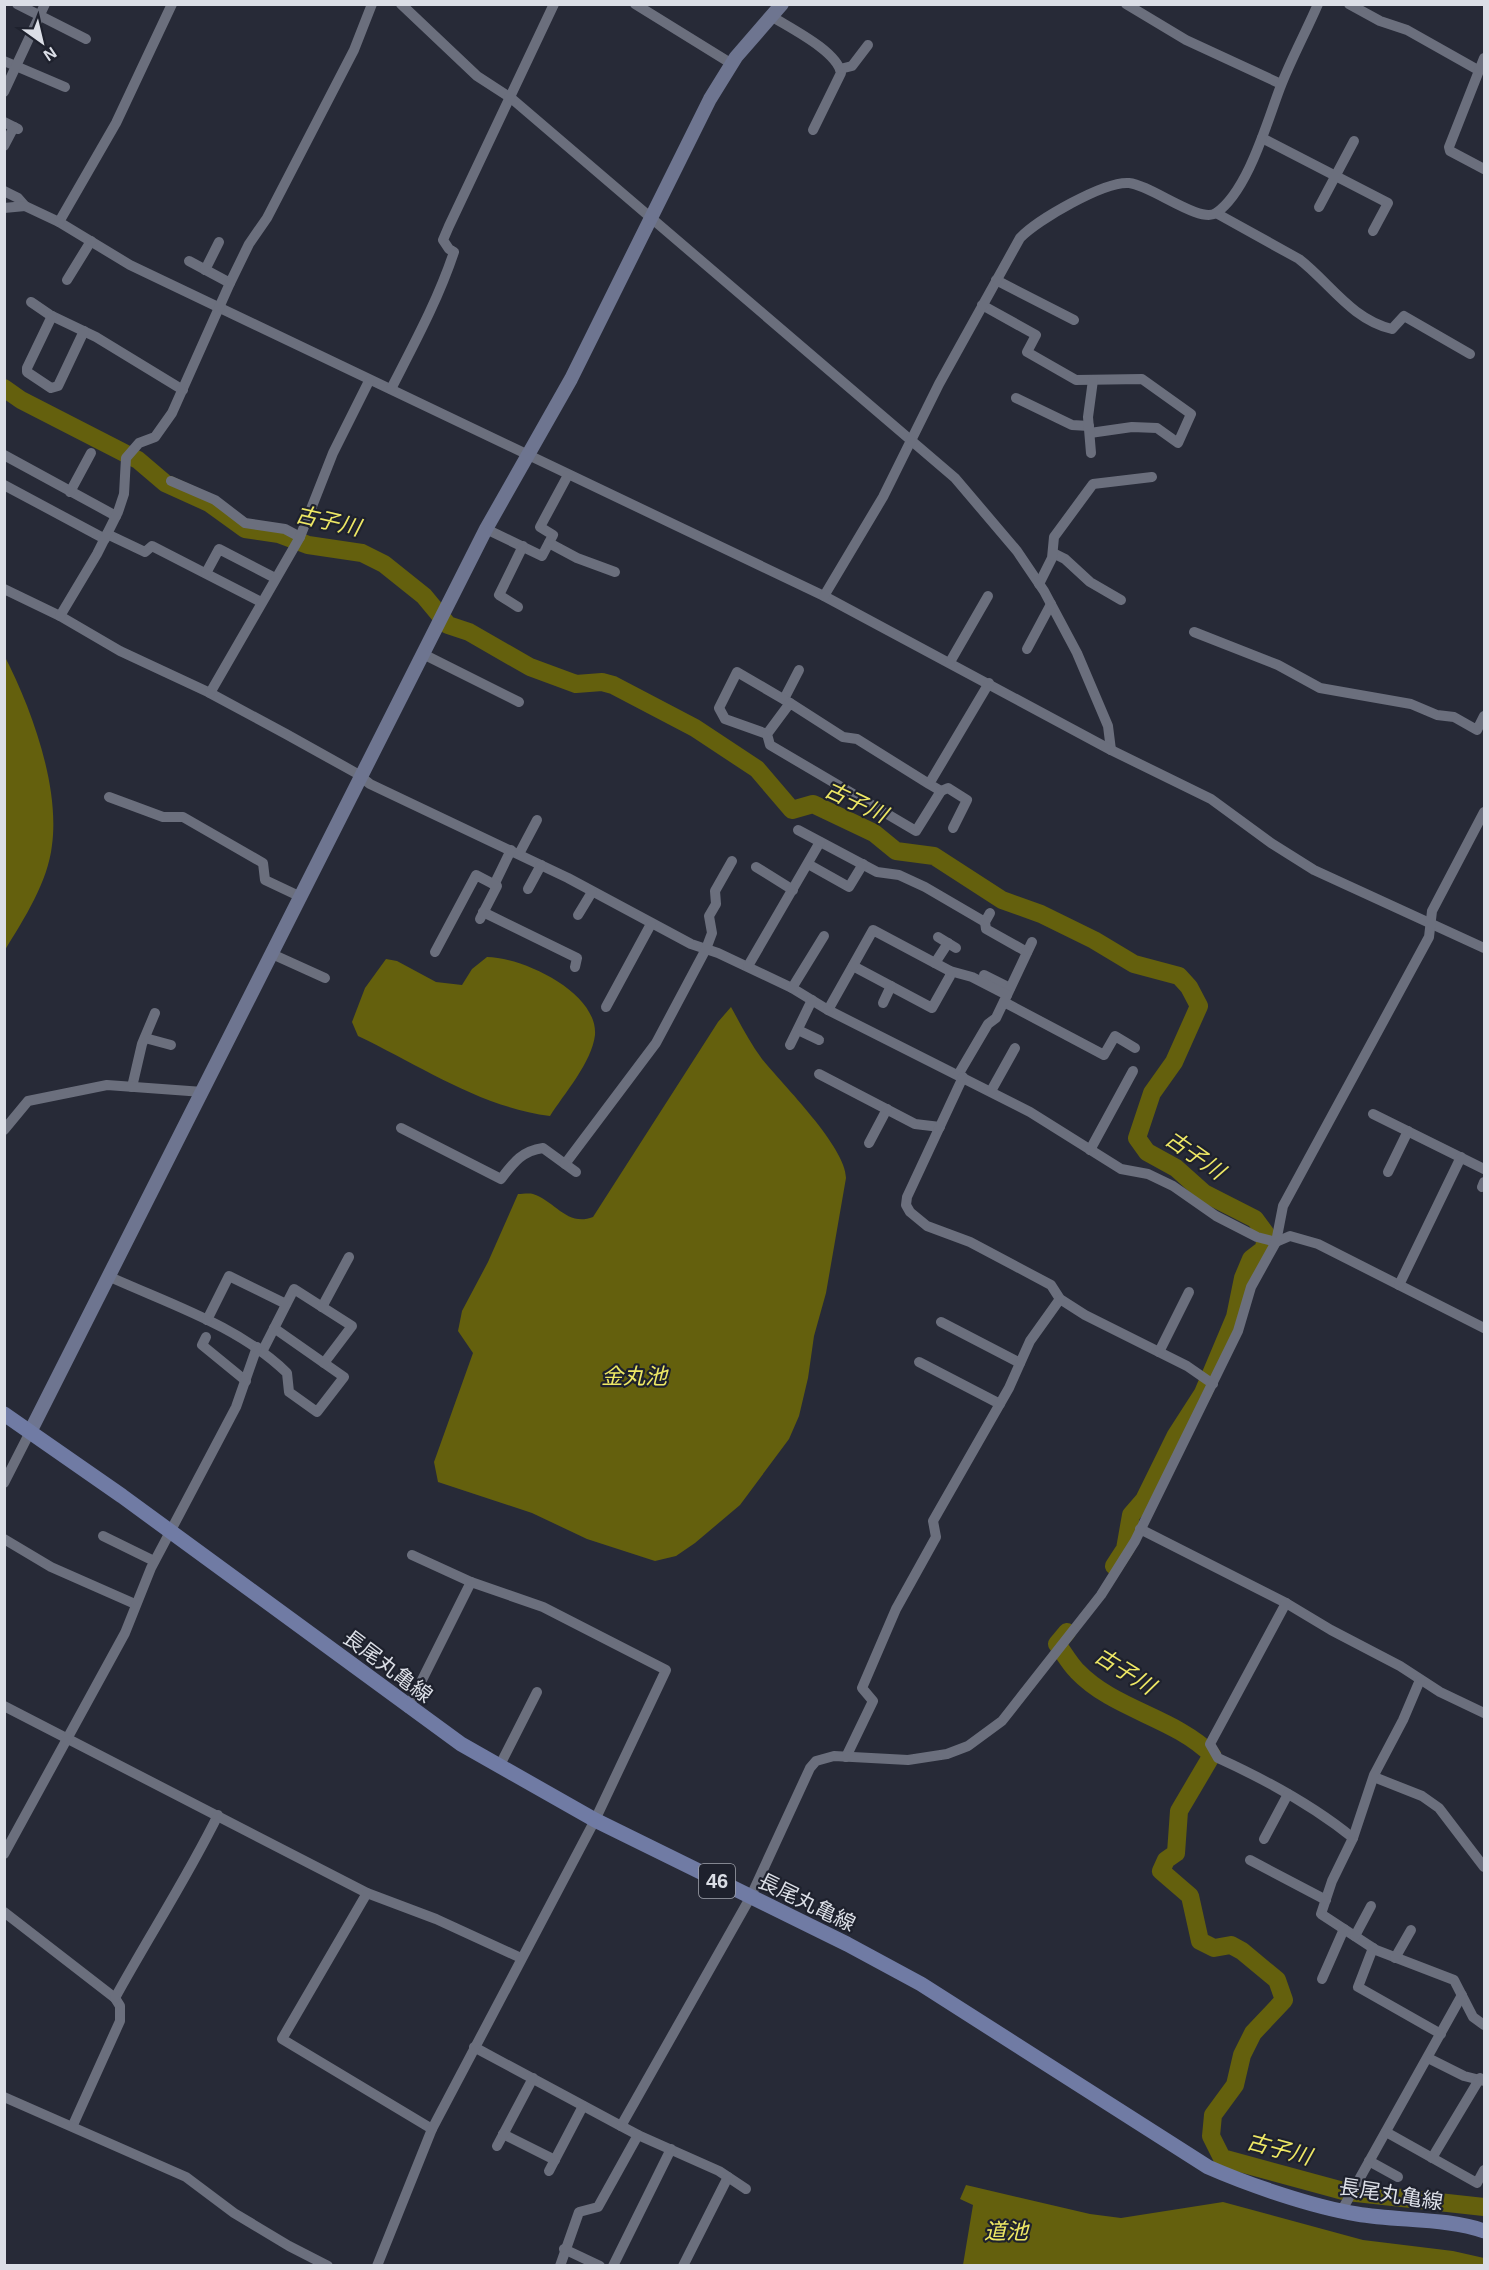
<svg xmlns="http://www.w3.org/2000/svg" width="1489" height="2270" font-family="Arial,'Noto Sans JP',sans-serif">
	<rect width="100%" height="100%" fill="#272a37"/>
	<g fill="#64600d">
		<path d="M4,655C31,707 60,786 52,845C48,882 24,919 5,950Z"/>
		<path d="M487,957C522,957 598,992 595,1035C592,1062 564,1094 550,1116C480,1107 421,1066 358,1036L352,1022L365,988L386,959L397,961L436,982L462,985L472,969Z"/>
		<path d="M731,1007C741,1025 750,1043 762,1059C783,1085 846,1147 846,1178L826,1293L814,1336L808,1378L799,1416L789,1439L740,1505L695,1543L676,1556L655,1561L587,1539L532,1513L438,1482L434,1462L473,1353L458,1331L462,1311L488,1262L518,1194C522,1194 529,1193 533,1194C555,1201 567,1227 593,1217L718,1022Z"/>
		<path d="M966,2185L1090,2214L1121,2218L1223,2202L1363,2240L1453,2251L1484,2258V2265H963L973,2205L960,2199Z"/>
	</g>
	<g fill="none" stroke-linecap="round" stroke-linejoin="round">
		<g stroke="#64600d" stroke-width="18">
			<path d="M4,388L21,400L138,460L165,483L209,503L245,529L279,534L308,545L362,553L384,564L424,596L448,625L469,632L530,667L576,684L602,682L613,685L695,728L757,769L792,810L813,804L874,833L896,851L934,856L1002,900L1041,914L1094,940L1134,964L1179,976L1189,987L1199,1006L1174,1062L1152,1093L1137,1138L1147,1152L1176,1168L1204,1193L1255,1219L1266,1234L1264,1249L1251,1259L1243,1278L1235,1317L1203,1393L1176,1435L1144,1500L1131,1515L1125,1549L1114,1566"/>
			<path d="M1067,1632L1057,1644C1064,1653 1069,1663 1077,1671C1114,1710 1174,1717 1212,1755L1179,1811L1176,1853L1166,1860L1161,1871L1190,1896L1200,1941L1214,1948L1231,1945L1242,1951L1277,1980L1284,2000L1253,2033L1242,2055L1235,2085L1213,2115L1211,2136L1222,2158L1347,2192L1484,2207"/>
		</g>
		<g stroke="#6b6f7d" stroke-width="10">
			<path d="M17,4L86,39"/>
			<path d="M401,4L477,76L511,98L955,478L1017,551L1044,591L1077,653L1108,726L1111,750"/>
			<path d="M635,4L732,64"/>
			<path d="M1126,4L1186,40L1281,84"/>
			<path d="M1349,4L1380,21L1407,30L1478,70"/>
			<path d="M771,16C790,28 837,51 841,73L813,130"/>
			<path d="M1484,58L1449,147L1450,151L1484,169"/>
			<path d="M4,61L65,87"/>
			<path d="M840,69L852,66L868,45"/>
			<path d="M4,92L45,4"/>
			<path d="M4,122L18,129"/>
			<path d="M1262,138L1388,203L1373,231"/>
			<path d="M4,146L14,127"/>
			<path d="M4,191L18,198L25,206L59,222L130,265L824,596L1111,750L1211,799L1271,843L1314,870L1484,948"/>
			<path d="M1319,207L1354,141"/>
			<path d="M4,208L25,206"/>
			<path d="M1216,213L1299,259C1330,283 1351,319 1392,329L1404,316L1470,354"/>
			<path d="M59,222L116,123L172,4"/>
			<path d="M189,261L230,283"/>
			<path d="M205,270L219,242"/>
			<path d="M67,280L91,241"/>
			<path d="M996,280L1074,320"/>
			<path d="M31,302L50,315L96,337L183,390"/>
			<path d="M982,305L1036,335L1027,352L1076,380L1142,379L1191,414L1178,443L1157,428L1132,427L1090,433"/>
			<path d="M52,316L27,368V372L51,388L58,386L84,331"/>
			<path d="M391,389C414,344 438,300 454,252L449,249L443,240L449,226L554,4"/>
			<path d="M1016,398L1072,425L1089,426"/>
			<path d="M1091,453L1088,417L1093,380"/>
			<path d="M4,455L116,516"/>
			<path d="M171,481L215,500L245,523L285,529L300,537"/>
			<path d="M4,485L105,539"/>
			<path d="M70,492L91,453"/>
			<path d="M486,529L542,556L553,535L540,527L568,475"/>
			<path d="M107,534L145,552L152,546L261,602"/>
			<path d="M549,543L577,558L615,572"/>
			<path d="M1053,553L1065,559L1090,582L1121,600"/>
			<path d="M206,573L219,549L275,578"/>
			<path d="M1039,584L1052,558L1054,537L1093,484L1152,477"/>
			<path d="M4,589L60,616L120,651L208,692L286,734L356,773L370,784L568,878L691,944L718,953L792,988L828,1010L1030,1112L1121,1169L1148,1174L1173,1186L1216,1216L1257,1237L1276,1242L1290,1236L1318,1244L1484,1328"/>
			<path d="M824,596L883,497L939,384L1020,238C1037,220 1104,181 1129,183C1151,185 1200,224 1216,213C1248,191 1267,122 1280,88C1291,59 1306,32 1318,4"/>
			<path d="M518,607L499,595L523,546"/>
			<path d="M60,616L97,554L118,512L124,494L126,458L139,443L155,437L172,413L230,283L249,244L267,218L354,50L372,4"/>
			<path d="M1194,632L1278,665L1320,688L1411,704L1437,715L1454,717L1477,730L1484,716"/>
			<path d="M1027,649L1051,604"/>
			<path d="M423,654L519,702"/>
			<path d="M950,662L988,596"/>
			<path d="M210,693L300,537L333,453L369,381"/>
			<path d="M784,699L799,670"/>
			<path d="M767,734L725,719L719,708L737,672L790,703"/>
			<path d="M929,784L857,739L843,737L790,703L767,734L770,745L916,831L941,791L929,784L989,683"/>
			<path d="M941,791L948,788L967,800L953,828"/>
			<path d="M109,797L163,817H183L263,863L265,880L301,897"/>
			<path d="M798,830L877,872L899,875L925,887L985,922"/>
			<path d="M519,854L537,820"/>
			<path d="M808,864L849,887L863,864"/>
			<path d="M756,867L793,890"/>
			<path d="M494,885L511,850"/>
			<path d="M528,889L541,865"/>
			<path d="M483,912L577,958L575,967"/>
			<path d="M990,913L985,922L986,929L1027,952"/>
			<path d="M578,915L592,892"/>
			<path d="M938,937L956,948"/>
			<path d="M435,952L476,875L497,886L480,919"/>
			<path d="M272,954L325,978"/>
			<path d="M935,963L948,943"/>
			<path d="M748,966L820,842"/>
			<path d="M853,966L932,1008L950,976V971"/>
			<path d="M984,975L1010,988"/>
			<path d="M792,988L824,936"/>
			<path d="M1007,995L1032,942"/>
			<path d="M1004,1002L1104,1055L1115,1036L1135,1048"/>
			<path d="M883,1003L891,986"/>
			<path d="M606,1007L651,924"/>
			<path d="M828,1010L873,930L950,971L972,977L1007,995L996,1018L988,1024L958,1075"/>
			<path d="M798,1030L819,1040"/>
			<path d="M145,1038L171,1045"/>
			<path d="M790,1045L812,1000"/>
			<path d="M819,1074L915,1124L940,1127"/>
			<path d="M963,1077L907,1197L906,1205L910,1212L927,1226L970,1242L1051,1285L1060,1299L1085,1315L1187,1366L1213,1384"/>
			<path d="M132,1087L142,1044L155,1013"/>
			<path d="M991,1091L1015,1048"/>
			<path d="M1373,1114L1484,1169"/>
			<path d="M401,1128L501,1179C514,1162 522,1151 543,1148L565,1164L656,1043L706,949L712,933L709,916L716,904L715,891L732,861"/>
			<path d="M4,1130L28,1101L107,1085L203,1092"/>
			<path d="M869,1143L887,1109"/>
			<path d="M1090,1150L1133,1071"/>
			<path d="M565,1164L576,1172"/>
			<path d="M1388,1172L1408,1131"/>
			<path d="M1482,1187L1484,1182"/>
			<path d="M108,1276C169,1304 239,1326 287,1373L289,1392L317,1412L344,1377L274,1328"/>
			<path d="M1399,1285L1461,1157"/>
			<path d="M322,1307L349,1257"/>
			<path d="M207,1320L229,1276L286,1304"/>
			<path d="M941,1322L1020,1363"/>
			<path d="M206,1337L202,1345L246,1381"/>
			<path d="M263,1350L294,1289L352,1326L324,1363"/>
			<path d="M1159,1352L1189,1292"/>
			<path d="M919,1362L1000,1404"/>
			<path d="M4,1483L30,1432"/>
			<path d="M1140,1529L1286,1603L1331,1630L1400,1666L1440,1692L1484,1713"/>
			<path d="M103,1536L154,1561"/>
			<path d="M4,1539L51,1567L135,1604"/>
			<path d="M1286,1603L1210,1744L1218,1758C1264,1779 1314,1806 1353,1838L1332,1881L1321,1914L1376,1950L1454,1980L1473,2017L1484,2025"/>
			<path d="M4,1706L367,1893L436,1919L521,1958"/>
			<path d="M408,1708L471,1582"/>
			<path d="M846,1757L873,1701L862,1688L896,1609L936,1537L933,1521L1009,1388L1030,1341L1060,1299"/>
			<path d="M499,1767L537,1692"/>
			<path d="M1374,1777L1422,1796L1439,1808L1484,1867"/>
			<path d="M1353,1838L1374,1775L1403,1720L1420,1680"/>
			<path d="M1264,1839L1288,1794"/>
			<path d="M4,1854L125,1633L151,1568L236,1407L257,1347"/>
			<path d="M1250,1860L1326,1900"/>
			<path d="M367,1893L282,2039L432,2129"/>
			<path d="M4,1912L115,1998L120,2006V2021L73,2125"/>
			<path d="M1355,1936L1371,1906"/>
			<path d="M1373,1948L1358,1987L1441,2034"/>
			<path d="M1395,1958L1411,1930"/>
			<path d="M1322,1979L1344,1929"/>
			<path d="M115,1998C149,1936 187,1878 218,1815"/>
			<path d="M474,2047L621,2126"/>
			<path d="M1428,2058L1464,2076L1484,2081"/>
			<path d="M4,2097L186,2177L234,2213L289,2246L328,2266"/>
			<path d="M1386,2132L1477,2183L1484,2170"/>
			<path d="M503,2134L555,2160"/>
			<path d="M638,2135L719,2171L746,2189"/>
			<path d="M497,2146L533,2078"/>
			<path d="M1432,2158L1480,2078"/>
			<path d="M1369,2161L1398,2177"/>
			<path d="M549,2171L583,2106"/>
			<path d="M1342,2210L1462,1995"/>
			<path d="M564,2249L600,2266"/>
			<path d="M377,2266L432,2129L595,1820L666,1670L543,1607L471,1582L412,1555"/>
			<path d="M560,2266L579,2212L598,2207L638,2135L621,2126L750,1898L810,1768L816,1761L834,1756L908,1760L947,1754L968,1746L1002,1721L1101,1595L1135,1541L1238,1331L1251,1287L1276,1242L1283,1206L1429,937L1432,911L1484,812"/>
			<path d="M613,2266L671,2149"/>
			<path d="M683,2266L728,2177"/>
		</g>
		<path stroke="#6e7590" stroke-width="14" d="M30,1432L486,529L571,379L710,99L736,57L782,4"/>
		<path stroke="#707ba4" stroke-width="15" d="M4,1414L122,1496L461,1744L595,1820L847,1944L921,1984L1208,2167C1249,2185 1313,2207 1357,2214C1397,2221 1448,2218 1484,2231"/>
	</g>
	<g text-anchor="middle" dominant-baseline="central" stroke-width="4.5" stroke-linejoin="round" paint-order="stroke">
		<rect fill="#1e212d" stroke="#a2a5ae" stroke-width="1.5" x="699" y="1864" width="36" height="34" rx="4.5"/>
		<g font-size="20" font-weight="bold" fill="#dbdee6">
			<text x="717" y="1881">46</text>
		</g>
		<g font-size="21" fill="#dbdee6" stroke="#1e212d">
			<text transform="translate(388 1666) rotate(37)">長尾丸亀線</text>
			<text transform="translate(807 1902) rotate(26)">長尾丸亀線</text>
			<text transform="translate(1391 2194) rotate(9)">長尾丸亀線</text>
		</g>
		<g font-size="22" font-style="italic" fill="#eee865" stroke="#1e212d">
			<text transform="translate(328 521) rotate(13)">古子川</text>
			<text transform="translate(856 802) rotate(25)">古子川</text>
			<text transform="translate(1195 1155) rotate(35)">古子川</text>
			<text x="634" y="1376">金丸池</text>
			<text transform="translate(1125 1671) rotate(32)">古子川</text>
			<text transform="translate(1279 2149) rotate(15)">古子川</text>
			<text x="1006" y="2231">道池</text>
		</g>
	</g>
	<rect width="1489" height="2270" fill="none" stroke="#dbdee6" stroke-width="12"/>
	<g transform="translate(42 42) rotate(146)" stroke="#1e212d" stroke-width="4.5" paint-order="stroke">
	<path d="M0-4.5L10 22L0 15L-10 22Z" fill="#dbdee6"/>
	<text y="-9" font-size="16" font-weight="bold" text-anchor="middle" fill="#dbdee6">N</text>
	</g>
</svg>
